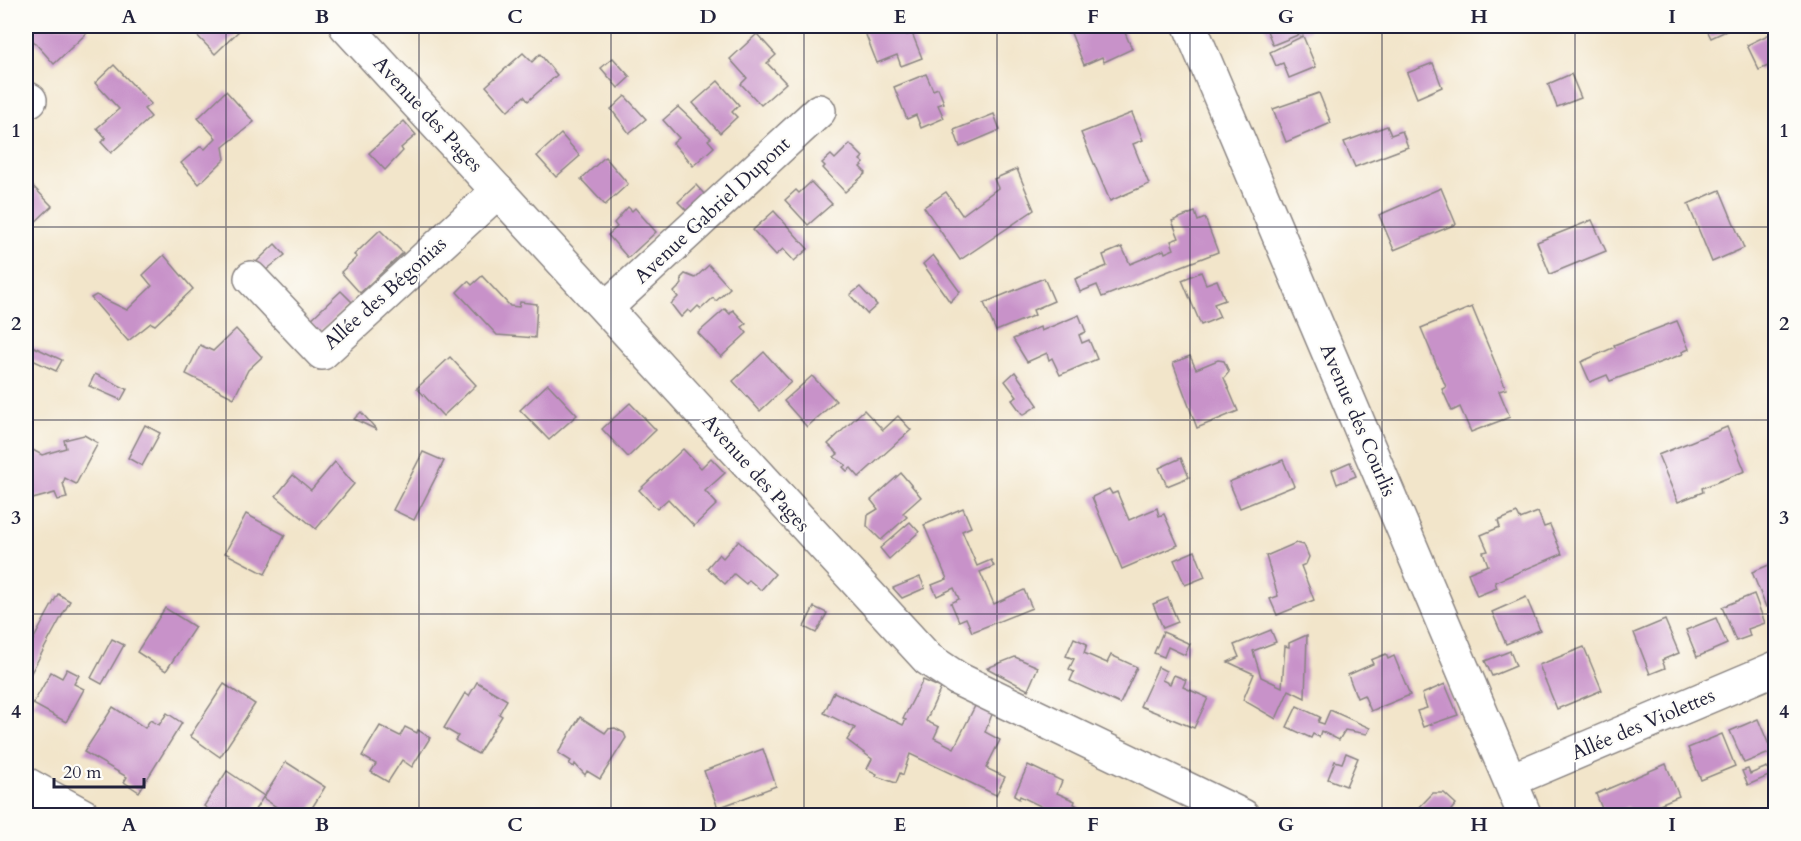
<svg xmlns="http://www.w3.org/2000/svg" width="1801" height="841" font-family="Cardo,serif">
	<rect width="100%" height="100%" fill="#fdfcf7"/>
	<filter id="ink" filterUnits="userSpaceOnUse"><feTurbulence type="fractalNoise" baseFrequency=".0167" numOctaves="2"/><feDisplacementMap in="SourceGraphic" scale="12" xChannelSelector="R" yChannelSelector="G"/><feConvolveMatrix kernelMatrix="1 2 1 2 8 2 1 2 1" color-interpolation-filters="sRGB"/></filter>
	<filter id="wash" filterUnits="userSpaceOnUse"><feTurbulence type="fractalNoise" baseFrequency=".008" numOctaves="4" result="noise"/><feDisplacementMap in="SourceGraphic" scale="24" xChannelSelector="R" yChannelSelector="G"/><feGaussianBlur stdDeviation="1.35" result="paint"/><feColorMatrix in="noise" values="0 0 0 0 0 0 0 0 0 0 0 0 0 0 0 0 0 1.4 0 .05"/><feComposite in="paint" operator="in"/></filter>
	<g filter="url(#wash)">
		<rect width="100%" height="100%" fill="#f2e5ca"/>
		<g id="blocks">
			<g fill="#c892c9">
				<path d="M36,26H83L89,31L54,64L27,34Z"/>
				<path d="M188,26H244L215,54Z"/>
				<path d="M876,26H904L907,35L912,33L922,58L901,66L897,55L877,63L864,30Z"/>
				<path d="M1090,26H1103L1106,32L1122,26L1132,49L1104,62L1102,57L1084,65L1071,33Z"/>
				<path d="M1265,26H1308L1310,30L1273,45Z"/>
				<path d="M1705,26H1737L1711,38Z"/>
				<path d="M1776,31V80L1768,66L1759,70L1747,45Z"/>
				<path d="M757,34L776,55L767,63L786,83L761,105L741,84L747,78L730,59Z"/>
				<path d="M1303,36L1316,67L1289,78L1283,63L1276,66L1270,52Z"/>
				<path d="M523,53L532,62L540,54L557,75L528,101L524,96L508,111L486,86Z"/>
				<path d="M613,58L630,77L618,88L601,68Z"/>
				<path d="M1433,63L1442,87L1417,98L1407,73Z"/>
				<path d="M114,65L151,104L144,109L151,117L111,153L101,142L106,138L97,128L119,109L95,83Z"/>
				<path d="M926,74L933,90L938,88L944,103L938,105L944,118L921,128L916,115L907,119L894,87Z"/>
				<path d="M1571,74L1581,98L1557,107L1548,84Z"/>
				<path d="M718,81L739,105L732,112L737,117L720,133L693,103Z"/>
				<path d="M226,91L254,122L223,147L225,159L199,184L181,163L201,146L205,149L216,138L198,118Z"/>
				<path d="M1319,93L1331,123L1286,142L1273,109Z"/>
				<path d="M625,96L646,119L629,133L611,109Z"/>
				<path d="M678,107L711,138L708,140L714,147L693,166L673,143L679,138L663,120Z"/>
				<path d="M1132,113L1143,140L1133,144L1149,184L1110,201L1081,133Z"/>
				<path d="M994,114L1000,130L960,147L954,130Z"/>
				<path d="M404,121L416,135L401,148L403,151L385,170L369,153Z"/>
				<path d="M1387,126L1391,135L1402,131L1408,147L1355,167L1344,142Z"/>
				<path d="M561,134L580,156L556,177L537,156Z"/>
				<path d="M850,144L863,157L860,160L864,163L860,167L866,173L845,192L823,168L825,166L822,163L831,155L835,159Z"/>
				<path d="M605,157L628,184L605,205L581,179Z"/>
				<path d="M1017,169L1034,210L960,260L924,207L946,192L962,215L998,188L994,179Z"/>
				<path d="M26,179L52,206L29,228L26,225Z"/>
				<path d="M811,182L832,204L808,225L785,200L796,190L799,193Z"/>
				<path d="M696,185L705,195L687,211L678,202Z"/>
				<path d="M1441,188L1456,224L1394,250L1379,215Z"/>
				<path d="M1720,190L1744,248L1712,262L1688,204Z"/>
				<path d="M628,207L632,211L635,208L656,232L628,258L608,235L617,227L614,223Z"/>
				<path d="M774,211L808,249L794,261L783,249L776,255L753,230Z"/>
				<path d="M1195,212L1198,221L1205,218L1218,252L1102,297L1097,285L1080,292L1075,279L1107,266L1103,255L1122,247L1130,264L1164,250L1165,253L1174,249L1171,241L1179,238L1172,221Z"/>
				<path d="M1592,220L1606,251L1550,274L1537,242Z"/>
				<path d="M380,230L403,253L360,293L341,272L357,257L354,255Z"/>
				<path d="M275,244L285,255L261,274L253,265Z"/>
				<path d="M164,255L193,289L155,325L151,323L128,341L91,298L96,295L127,310L152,286L143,275Z"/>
				<path d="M933,255L960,292L950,302L923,264Z"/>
				<path d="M709,265L730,288L716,301L713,298L701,309L698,306L691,313L688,310L681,317L671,304L678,297L674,292L682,284L681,278L685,274L695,278Z"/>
				<path d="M1201,272L1206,284L1217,280L1225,300L1214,304L1220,317L1201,325L1182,280Z"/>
				<path d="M482,276L510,306L519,307L520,302L537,304L535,338L497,335L457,292L468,281L472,285Z"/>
				<path d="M1044,278L1054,301L1033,310L1035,315L996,331L984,303Z"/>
				<path d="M860,287L877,305L867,314L850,295Z"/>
				<path d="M341,291L352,302L319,333L308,322Z"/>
				<path d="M1472,307L1506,389L1499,391L1510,417L1471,432L1460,407L1452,411L1442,389L1446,387L1421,328Z"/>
				<path d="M725,309L730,314L733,310L746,324L742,327L747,333L721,357L698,333Z"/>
				<path d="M1079,315L1086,332L1079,335L1082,343L1089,340L1097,359L1060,375L1052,358L1049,360L1047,353L1027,362L1013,339L1040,327L1041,331Z"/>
				<path d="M1677,321L1689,349L1682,352L1683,354L1610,381L1607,375L1590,382L1581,362L1615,347L1614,345Z"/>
				<path d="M236,329L262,357L248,370L234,398L186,374L200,345L213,351Z"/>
				<path d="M32,346L62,360L56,371L26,357Z"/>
				<path d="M764,352L791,382L760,411L733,381Z"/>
				<path d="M1190,356L1196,369L1218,360L1224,361L1229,372L1224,378L1238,411L1197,428L1173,363Z"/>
				<path d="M450,357L476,385L443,416L417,388Z"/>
				<path d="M1015,372L1038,405L1023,415L1012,400L1017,397L1005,381Z"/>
				<path d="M95,374L127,389L121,400L89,386Z"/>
				<path d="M812,376L836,401L807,427L784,401Z"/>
				<path d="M548,384L577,415L549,440L520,410Z"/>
				<path d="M630,403L656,430L628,457L602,429Z"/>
				<path d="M864,410L883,430L898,416L911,430L859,477L851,468L847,471L843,467L846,465L834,457L838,454L828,444Z"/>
				<path d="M361,412L377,430L354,419Z"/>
				<path d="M145,425L160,433L142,466L128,458Z"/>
				<path d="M1727,427L1745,471L1702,488L1703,492L1678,502L1658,455Z"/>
				<path d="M84,435L98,443L76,484L65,478L63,483L67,498L58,500L55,493L29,500L26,487V459L31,449L42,455L66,448L64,440Z"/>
				<path d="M683,449L701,468L711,458L725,473L705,491L717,504L694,526L668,499L657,509L639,490Z"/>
				<path d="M423,452L444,461L414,520L393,510Z"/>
				<path d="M1181,458L1189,477L1167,486L1159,468Z"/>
				<path d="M1283,460L1294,486L1240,508L1229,482Z"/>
				<path d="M335,462L354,484L316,529L276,496L293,475L311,490Z"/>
				<path d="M1350,462L1356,476L1337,484L1332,470Z"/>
				<path d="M901,473L921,497L903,513L907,517L881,540L867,526L868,515L878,509L871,500Z"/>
				<path d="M1109,489L1112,494L1117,492L1129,520L1157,508L1159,516L1164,514L1178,545L1122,569L1092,497Z"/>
				<path d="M963,508L971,527L962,531L977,566L991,560L994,566L980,572L994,604L1024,590L1032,608L972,632L966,618L959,621L951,603L959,599L954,588L937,596L932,585L947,579L924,525Z"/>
				<path d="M1538,512L1544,527L1550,525L1562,554L1495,582L1497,588L1477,596L1468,573L1488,565L1483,552L1488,551L1481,535L1500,527L1498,521L1517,513L1520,519Z"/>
				<path d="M246,514L285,535L265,574L225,553Z"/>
				<path d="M910,522L919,532L889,559L880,548Z"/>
				<path d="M738,541L775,574L761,590L749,580L746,584L734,574L725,584L707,568L719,554L723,558Z"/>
				<path d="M1296,543L1304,545L1309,557L1306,564L1301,566L1314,600L1277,615L1270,599L1278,596L1266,556Z"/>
				<path d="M1195,551L1205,577L1185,585L1174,560Z"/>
				<path d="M1776,562V603L1766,607L1752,572Z"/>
				<path d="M920,577L925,588L902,598L893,588Z"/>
				<path d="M58,594L70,601L26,682V636L33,640Z"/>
				<path d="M1754,594L1765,623L1748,629L1750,636L1736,641L1722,607Z"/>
				<path d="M1526,597L1540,630L1506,644L1492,612Z"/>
				<path d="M1168,598L1178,622L1163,628L1153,604Z"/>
				<path d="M814,607L827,613L816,633L804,627Z"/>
				<path d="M165,608L195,627L166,671L137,652Z"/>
				<path d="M1716,618L1727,644L1697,657L1686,630Z"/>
				<path d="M1665,620L1679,653L1662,660L1665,668L1650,674L1634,633Z"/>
				<path d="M1271,630L1276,642L1253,651L1261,677L1282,687L1285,646L1289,647V643L1307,635L1305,698L1289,690L1276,719L1243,700L1254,674L1228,662L1239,657L1234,645Z"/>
				<path d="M1163,632L1190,644L1185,655L1168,647L1164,657L1154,653Z"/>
				<path d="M1074,638L1087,644L1084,653L1107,663L1111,655L1137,667L1120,704L1070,681L1074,672L1069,669L1074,659L1066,656Z"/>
				<path d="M112,639L124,645L102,684L91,678Z"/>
				<path d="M1584,647L1602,690L1557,709L1539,665Z"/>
				<path d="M1510,651L1516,666L1492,676L1485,661Z"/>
				<path d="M1386,654L1388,659L1394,656L1410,695L1371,711L1364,695L1357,698L1348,675L1373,664L1371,660Z"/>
				<path d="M1015,657L1038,667L1028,690L987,668Z"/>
				<path d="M1158,667L1166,671L1162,680L1170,684L1174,675L1186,680L1183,687L1208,698L1194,728L1140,706Z"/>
				<path d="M67,669L79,675L74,684L84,689L66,722L33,704L51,672L62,678Z"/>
				<path d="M923,680L941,688L926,721L939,727L934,738L954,748L976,704L993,712L985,732L1000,740L986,768L1005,777L996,795L910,754L903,775L900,773L896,783L876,776L877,774L867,769L872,759L847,740L855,728L824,713L834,692L903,725L906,720L903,719Z"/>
				<path d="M477,682L507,700L499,714L502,716L478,754L457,742L455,740L458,736L444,728L465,693L469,696Z"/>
				<path d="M224,684L255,704L220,757L190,736Z"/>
				<path d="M1445,684L1458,715L1423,727L1417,711L1427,708L1422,694Z"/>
				<path d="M1297,706L1320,717L1318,722L1324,724L1330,710L1370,728L1367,734L1345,730L1339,740L1321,731L1319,737L1313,734L1311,738L1287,727Z"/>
				<path d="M113,707L145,728L150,720L159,725L167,713L182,723L139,792L124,782L127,777L84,752Z"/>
				<path d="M580,717L605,733L608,729L615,728L624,733L626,738L600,779L587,771L585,775L575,764L574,767L569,764L571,761L558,753Z"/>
				<path d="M1758,719L1772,752L1744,763L1730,731Z"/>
				<path d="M380,726L400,736L405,727L417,733L418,730L430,738L412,767L402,760L388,782L371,772L376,764L362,756Z"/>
				<path d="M1722,734L1735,766L1701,780L1688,748Z"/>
				<path d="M763,749L776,786L718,808L704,771Z"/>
				<path d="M1346,753L1358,758L1346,786L1328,779L1335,761L1342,763Z"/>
				<path d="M286,762L325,787L307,816H290L263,798Z"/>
				<path d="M1666,764L1679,796L1655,806L1659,816H1631L1628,807L1605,816L1596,794Z"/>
				<path d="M1028,765L1062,781L1057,793L1075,801L1074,804L1093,816H1046L1049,810L1020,796L1019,799L1014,796Z"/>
				<path d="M1767,767L1771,775L1748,785L1742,771L1748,769L1750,774Z"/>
				<path d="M227,771L264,796L251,816H218L204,806Z"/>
				<path d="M1433,793H1444L1456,804L1451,810L1457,816H1411Z"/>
			</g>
		</g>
	</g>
	<g filter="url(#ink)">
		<use href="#blocks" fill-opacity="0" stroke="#8a8482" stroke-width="1.5"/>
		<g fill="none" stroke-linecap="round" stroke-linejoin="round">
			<g stroke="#8a8482" stroke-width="36">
				<g id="minor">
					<path d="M346,26L928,659L958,679L1243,816"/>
					<path d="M1190,26L1525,816"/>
					<path d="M26,98L30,100"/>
					<path d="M251,278L322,353L498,191"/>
					<path d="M606,308L819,111"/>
					<path d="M1511,780L1776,668"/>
					<path d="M26,784L84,816"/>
				</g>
			</g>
			<use href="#minor" stroke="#fff" stroke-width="33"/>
		</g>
	</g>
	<path fill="none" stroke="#22223b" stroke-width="1.5" stroke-opacity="0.55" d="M226,26V816M419,26V816M611,26V816M804,26V816M997,26V816M1190,26V816M1382,26V816M1575,26V816M26,227H1776M26,420H1776M26,614H1776"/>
	<g text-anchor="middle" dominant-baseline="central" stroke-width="4.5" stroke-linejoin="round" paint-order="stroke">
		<g font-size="20" fill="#22223b" stroke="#fdfcf7">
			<text transform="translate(428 114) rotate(47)">Avenue des Pages</text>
			<text transform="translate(712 210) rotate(-43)">Avenue Gabriel Dupont</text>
			<text transform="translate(385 293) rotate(-42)">Allée des Bégonias</text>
			<text transform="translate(1358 420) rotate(67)">Avenue des Courlis</text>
			<text transform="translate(756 473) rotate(48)">Avenue des Pages</text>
			<text transform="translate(1643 724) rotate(-23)">Allée des Violettes</text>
		</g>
	</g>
	<rect width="1801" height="841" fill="none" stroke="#fdfcf7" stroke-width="66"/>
	<path d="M54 778v9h90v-9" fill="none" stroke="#22223b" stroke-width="3"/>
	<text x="63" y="778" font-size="18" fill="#22223b" stroke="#fdfcf7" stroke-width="4.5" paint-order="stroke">20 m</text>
	<rect x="33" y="33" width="1735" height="775" fill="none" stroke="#22223b" stroke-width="2"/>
	<g font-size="20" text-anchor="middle" font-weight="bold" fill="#22223b">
		<text x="129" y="23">A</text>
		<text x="322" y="23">B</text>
		<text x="515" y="23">C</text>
		<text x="708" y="23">D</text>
		<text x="900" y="23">E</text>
		<text x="1093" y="23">F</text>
		<text x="1286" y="23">G</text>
		<text x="1479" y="23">H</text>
		<text x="1672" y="23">I</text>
		<text x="16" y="137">1</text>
		<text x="1784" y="137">1</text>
		<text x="16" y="330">2</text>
		<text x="1784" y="330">2</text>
		<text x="16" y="524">3</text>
		<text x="1784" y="524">3</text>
		<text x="16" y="718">4</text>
		<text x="1784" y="718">4</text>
		<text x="129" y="831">A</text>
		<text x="322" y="831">B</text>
		<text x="515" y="831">C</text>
		<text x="708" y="831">D</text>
		<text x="900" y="831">E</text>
		<text x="1093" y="831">F</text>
		<text x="1286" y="831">G</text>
		<text x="1479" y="831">H</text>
		<text x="1672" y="831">I</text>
	</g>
</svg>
